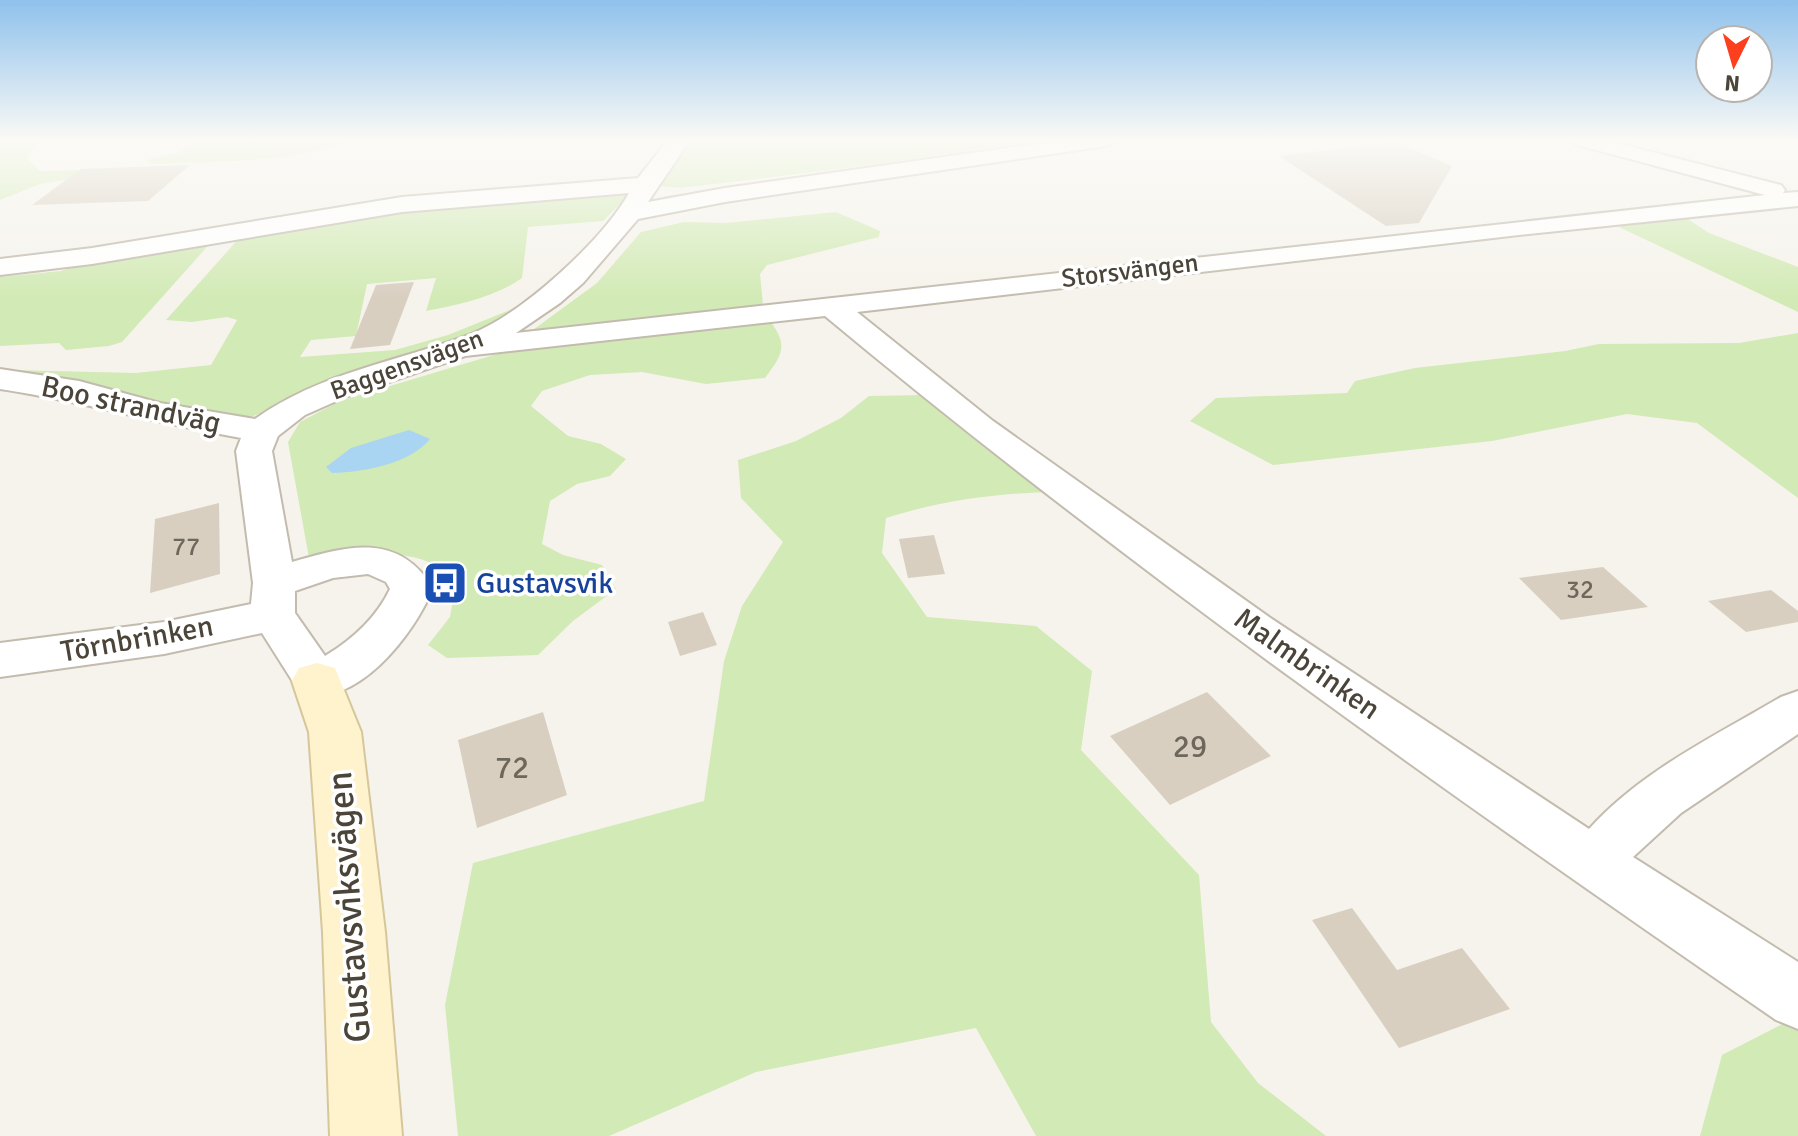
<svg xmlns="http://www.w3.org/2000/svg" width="1798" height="1136" font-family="Signika,sans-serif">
	<rect width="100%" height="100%" fill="#f6f3ec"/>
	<g fill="#d2eab5">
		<path d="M0,140H47L37,142L27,159L40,171L130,169L40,184L0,200Z"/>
		<path d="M193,140H353C282,164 224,161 151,164L147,160L178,152L195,142Z"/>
		<path d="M693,140H1039L872,165L680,188L659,186Z"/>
		<path d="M584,192L626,193V198L603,221L528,227L522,278C495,297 458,305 426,311L436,278L367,284L356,336L311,340L300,357L395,350L448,335L520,306L479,332L248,418L17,375L11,370L136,373L211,365L237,320L227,317L192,322L166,320L242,235L345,217L529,198L555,201Z"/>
		<path d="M836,212L880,231L879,237L767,265L760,274L763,306L526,335L597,283L641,232L684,222L726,223Z"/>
		<path d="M1688,219L1709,233L1798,267V312L1619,227L1647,220Z"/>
		<path d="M214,239L122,342L109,346L66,350L59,343L0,346V277L61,271L83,263Z"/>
		<path d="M770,321C789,346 782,355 765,378L706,384L642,372L590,375L542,391L531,406L568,436L601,444L626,459L610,476L577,484L550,501L542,544L563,555L602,565L616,589L573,621L538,655L447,658L428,645L450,617L454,594C449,587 443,572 436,567C412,547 339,555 309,558L288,442L300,422L340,401L497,354Z"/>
		<path d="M1798,333V498L1697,423L1627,414L1492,441L1273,465L1190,421L1216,398L1347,393L1355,381L1415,368L1565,351L1599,344L1739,343Z"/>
		<path d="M924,395L1048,492C991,494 940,501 886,518L882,553L927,617L1036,626L1092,671L1081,750L1199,875L1211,1022L1258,1083L1326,1136H1036L976,1028L756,1072L609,1136H458L445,1005L473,863L704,801L724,661L742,606L783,542L741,498L738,460L796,441L841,418L869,396Z"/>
		<path d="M1798,1016V1136H1700L1722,1055Z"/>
	</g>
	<path fill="#a9d4f2" d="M409,430L430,439C410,464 363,472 332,473L326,467L351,448Z"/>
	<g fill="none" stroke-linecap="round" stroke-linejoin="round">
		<g fill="#a9d4f2" fill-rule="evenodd">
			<path d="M1051,140H1065L1006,150L1003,148Z"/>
			<path d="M719,188L721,189V191L666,199L663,197Z"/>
		</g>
	</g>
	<g fill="#d8cfc1">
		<path d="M1396,142L1452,166L1419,223L1386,226L1279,156Z"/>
		<path d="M190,165L148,201L32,205L81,169Z"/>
		<path d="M414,282L390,345L350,349L376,285Z"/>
		<path d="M219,503L220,574L150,593L155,519Z"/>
		<path d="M934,535L945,574L908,578L899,539Z"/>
		<path d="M1603,567L1648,607L1561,620L1519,578Z"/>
		<path d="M1771,590L1798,611V622L1746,632L1708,601Z"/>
		<path d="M703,612L717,645L680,656L668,622Z"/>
		<path d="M1207,692L1271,756L1170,805L1110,736Z"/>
		<path d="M543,712L567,795L477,828L458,740Z"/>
		<path d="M1352,908L1397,970L1462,948L1510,1009L1399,1048L1312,920Z"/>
	</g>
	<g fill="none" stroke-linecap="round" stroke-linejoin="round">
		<g stroke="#c2bbae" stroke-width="4">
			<path id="street" d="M668,140H690L648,202L725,188L1063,140H1117L1106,146L725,202L638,219L583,283L560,303L516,333L1765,195L1574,144L1571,140H1605L1781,185L1785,190L1783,193L1798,192V206L1519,235L857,312L993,421L1269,617L1589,829C1641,771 1715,736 1781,697L1798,691V734L1681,813L1633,857L1798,962V1029L1776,1020C1451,796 1128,568 825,316L465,356L348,396L305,415L278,436L272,451L292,562C347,546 398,531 433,588C415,633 356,711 300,693L262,633L164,654L0,677V643L164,622L251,604L253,583L236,451L241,438C160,424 81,401 0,389V369L79,381L160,403L255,419C319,373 399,361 471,334C522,314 602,241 629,193L402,212L92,264L0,275V259L92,248L402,197L638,178ZM368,574L386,582L390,589C376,618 353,639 325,656L295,613V591L333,578Z"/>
		</g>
		<g stroke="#d6c79b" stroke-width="4">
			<path id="secondary" d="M317,663L335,668L361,732L385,932L402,1136H330L323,932L309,732L292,681L299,668Z"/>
		</g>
		<use href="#street" fill="#fff" fill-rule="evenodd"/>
		<use href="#secondary" fill="#fff3cd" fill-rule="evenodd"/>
	</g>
	<linearGradient id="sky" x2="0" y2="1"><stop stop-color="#8fc1ec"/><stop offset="0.47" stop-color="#fbfaf6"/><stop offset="1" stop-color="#fbfaf6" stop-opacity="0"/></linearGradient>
	<rect width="1798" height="299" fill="url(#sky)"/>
	<defs>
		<g id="bus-square" transform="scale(2.3)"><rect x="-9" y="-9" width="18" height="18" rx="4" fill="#1a4fb4" stroke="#fff"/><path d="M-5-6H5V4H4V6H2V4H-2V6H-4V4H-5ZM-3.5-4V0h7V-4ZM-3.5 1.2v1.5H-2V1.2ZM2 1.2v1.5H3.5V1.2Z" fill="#fff"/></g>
	</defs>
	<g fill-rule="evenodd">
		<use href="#bus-square" x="445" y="583"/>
	</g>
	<g text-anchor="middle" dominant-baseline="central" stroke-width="7" stroke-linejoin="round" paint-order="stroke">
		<g font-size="26" fill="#4b4439" stroke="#fff">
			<text transform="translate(1130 271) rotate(-7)">Storsvängen</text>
			<text transform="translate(407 365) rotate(-20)">Baggensvägen</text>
		</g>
		<g font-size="26" fill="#6e675b">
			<text x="186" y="547">77</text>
			<text x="1580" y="590">32</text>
		</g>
		<g font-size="30" fill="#4b4439" stroke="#fff">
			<text transform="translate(131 405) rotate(12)">Boo strandväg</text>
			<text transform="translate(137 639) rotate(-10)">Törnbrinken</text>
			<text transform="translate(1307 664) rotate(35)">Malmbrinken</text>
		</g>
		<g font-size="30" fill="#164399" stroke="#fff" text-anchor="start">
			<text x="476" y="583">Gustavsvik</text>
		</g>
		<g font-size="32" fill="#6e675b">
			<text x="1190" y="746">29</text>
			<text x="512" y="767">72</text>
		</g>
		<g font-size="36" fill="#4b4439" stroke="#fff">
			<text transform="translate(349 907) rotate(-94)">Gustavsviksvägen</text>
		</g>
	</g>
	<g transform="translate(1734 64) rotate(185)"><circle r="38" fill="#ffffff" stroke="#b7b4b0" stroke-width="2"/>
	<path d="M0-6L14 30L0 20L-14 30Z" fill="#fc3f1d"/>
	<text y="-12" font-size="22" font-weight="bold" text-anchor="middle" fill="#4b4439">N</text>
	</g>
</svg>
